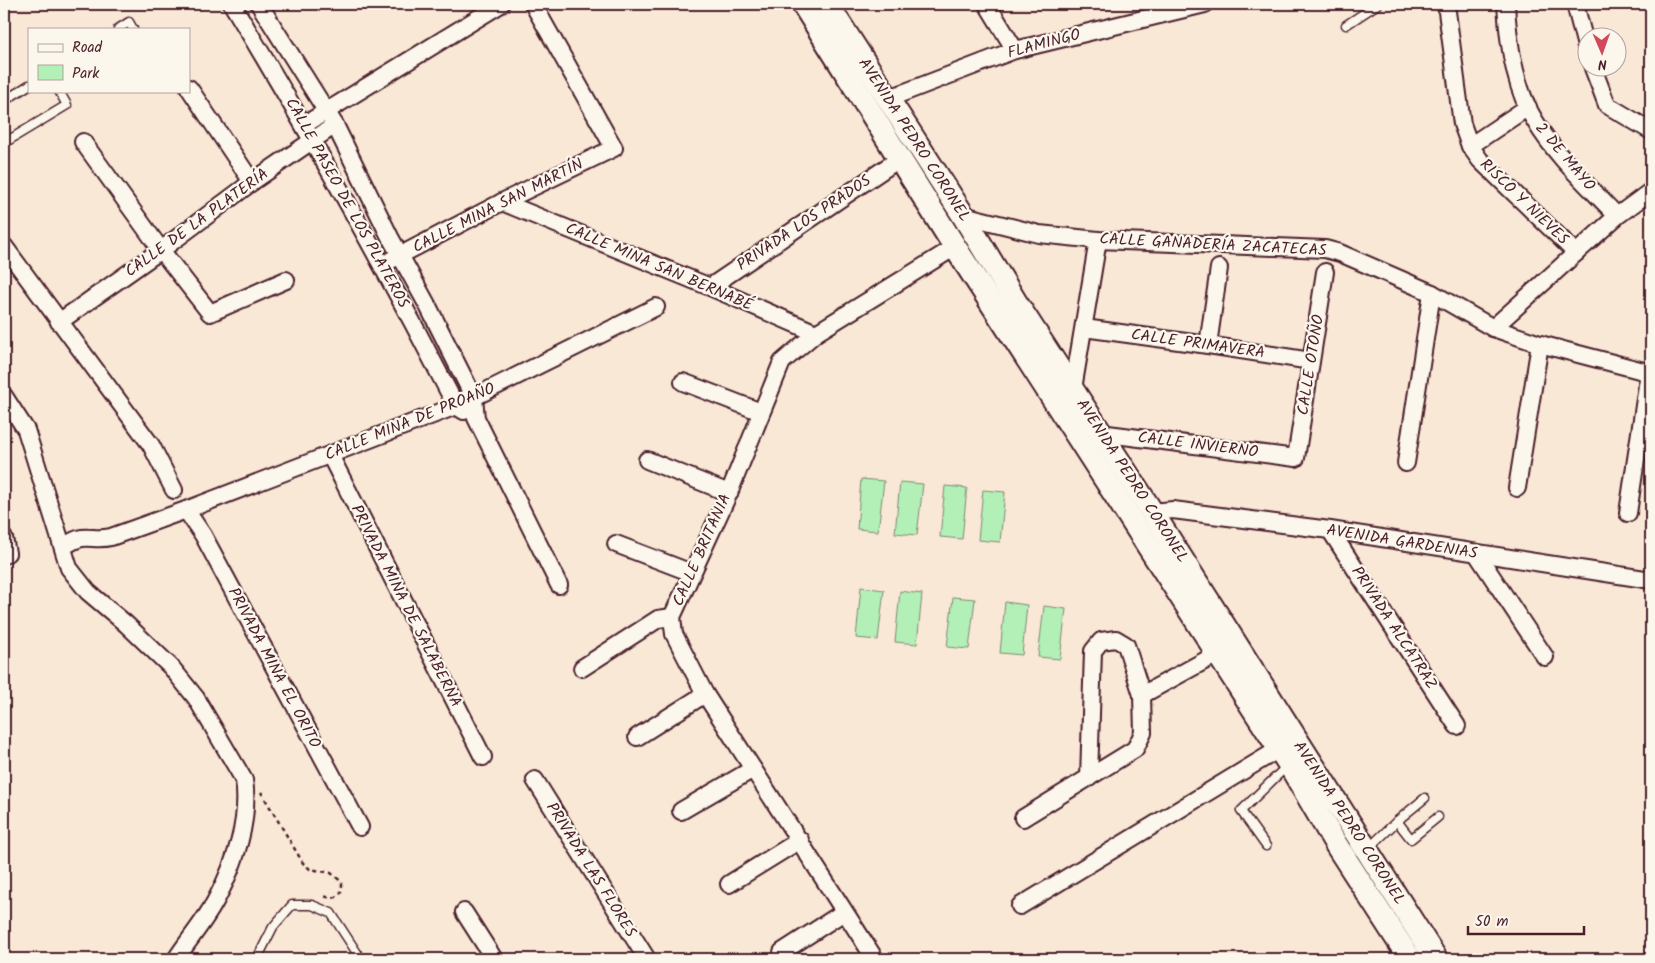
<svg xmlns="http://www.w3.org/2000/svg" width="1655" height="963" font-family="Kalam,sans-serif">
	<rect width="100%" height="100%" fill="#f9e8d6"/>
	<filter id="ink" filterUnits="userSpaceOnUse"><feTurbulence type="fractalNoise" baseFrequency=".02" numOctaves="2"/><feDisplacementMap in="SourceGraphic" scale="10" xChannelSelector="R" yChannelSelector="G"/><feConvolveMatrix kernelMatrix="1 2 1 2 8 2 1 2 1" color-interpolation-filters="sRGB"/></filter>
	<g filter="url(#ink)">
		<g fill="#b2f0b7" stroke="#7e8871">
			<path d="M861,479L884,481L878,531L857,529Z"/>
			<path d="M900,482L923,484L917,535L895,533Z"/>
			<path d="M945,486L967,488L962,539L940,537Z"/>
			<path d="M983,490L1005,492L1000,542L978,540Z"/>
			<path d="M861,587L884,590L878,640L856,638Z"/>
			<path d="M900,591L922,594L917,644L895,642Z"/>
			<path d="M953,597L975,599L969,649L947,647Z"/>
			<path d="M1005,602L1027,605L1022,655L1000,653Z"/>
			<path d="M1044,606L1066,609L1060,659L1038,657Z"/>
		</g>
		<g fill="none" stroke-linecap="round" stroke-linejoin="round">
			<g stroke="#4a1f2b" stroke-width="11">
				<g id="service">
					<path d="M1346,25L1378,4"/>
					<path d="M118,29L129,22L133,29"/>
					<path d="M4,101L29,85"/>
					<path d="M4,143L67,105L59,91"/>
					<path d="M1397,821L1411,839L1438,817"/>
					<path d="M1266,846L1241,811L1287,766"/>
					<path d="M1368,849L1397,821L1425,798"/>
					<path d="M257,959L273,927L292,905H312L331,913L361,959"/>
				</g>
			</g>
			<g stroke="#4a1f2b" stroke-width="20">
				<g id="minor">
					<path d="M232,4C311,135 386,269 456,406L464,411"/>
					<path d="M259,4L335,125L390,237L429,308L474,398L476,418L559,585"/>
					<path d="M987,4L1015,50"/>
					<path d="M1446,4L1462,124L1470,146L1480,160L1576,253"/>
					<path d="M1506,4C1508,41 1515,89 1535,121C1556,157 1589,186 1617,216"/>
					<path d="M1575,4L1588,54"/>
					<path d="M1593,68L1607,105L1651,131"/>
					<path d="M189,88L252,182"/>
					<path d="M887,99L1015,50L1205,4"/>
					<path d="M304,125L501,4"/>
					<path d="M83,142L161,250L210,313L286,280"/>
					<path d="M1470,146L1528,107"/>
					<path d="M502,202L710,287L816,333"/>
					<path d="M963,215L1039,234L1098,240L1325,249L1340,253L1432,293L1493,328L1540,344L1651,373"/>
					<path d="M4,246L151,445L174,490"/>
					<path d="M391,260L502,202L614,148L533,4"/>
					<path d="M710,287L899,159"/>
					<path d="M59,322L161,250L252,182L335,125"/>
					<path d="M1084,328L1208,345L1311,361"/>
					<path d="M1493,328L1617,216L1651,191"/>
					<path d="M1208,345L1219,268"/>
					<path d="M683,382L761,412"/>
					<path d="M1071,394L1073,389L1098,240"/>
					<path d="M4,396L26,430L69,568L88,592L126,624L171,667L196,698L244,780C250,820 235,864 217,898C206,920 189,939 176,959"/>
					<path d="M1100,433L1296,458L1325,272"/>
					<path d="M330,455L483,757"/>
					<path d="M647,460L729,493"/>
					<path d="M1406,463L1432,293"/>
					<path d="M1517,488L1540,344"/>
					<path d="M186,510L203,535L360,827"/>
					<path d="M1152,512L1173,510L1330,530L1651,580"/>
					<path d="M1628,513L1649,372"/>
					<path d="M1330,530L1457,726"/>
					<path d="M4,538L7,553L4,555"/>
					<path d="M616,544L692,573"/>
					<path d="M63,547C69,543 75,539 82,538C93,537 98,540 111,537L186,510L456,406L656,307"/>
					<path d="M1477,554L1545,657"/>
					<path d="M582,668L658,619L672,617"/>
					<path d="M1142,695L1217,654"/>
					<path d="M637,737L705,694"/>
					<path d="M535,780L647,959"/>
					<path d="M681,811L753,769"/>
					<path d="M1023,818L1135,749L1143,733L1142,695L1126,645L1116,639L1101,641L1093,651L1089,778"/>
					<path d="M729,884L800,840"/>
					<path d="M1020,906L1289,743"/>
					<path d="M464,912L494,959"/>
					<path d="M782,952L844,912"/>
					<path d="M875,959L705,694L674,634L672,617L729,493L782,362L816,333L955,247"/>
				</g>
			</g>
			<g stroke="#4a1f2b" stroke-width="26">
				<g id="secondary">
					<path d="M803,4L955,247L1289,764L1337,846L1410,959"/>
					<path d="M827,4L963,215L1015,301L1152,512L1436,959"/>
				</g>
			</g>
			<path stroke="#4a1f2b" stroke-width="2.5" stroke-dasharray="4 4" stroke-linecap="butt" d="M261,792L303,863L310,869L331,873L342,882C342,899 337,899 323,896"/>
			<use href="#service" stroke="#fbf7ec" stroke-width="8"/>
			<use href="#minor" stroke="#fbf7ec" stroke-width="16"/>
			<use href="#secondary" stroke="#fbf7ec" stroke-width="22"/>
		</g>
	</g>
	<g text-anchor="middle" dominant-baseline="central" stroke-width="4.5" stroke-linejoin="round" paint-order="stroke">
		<g font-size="16" fill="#4a1f2b" stroke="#fbf7ec">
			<text transform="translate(1044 44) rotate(-15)">FLAMINGO</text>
			<text transform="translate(914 140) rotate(57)">AVENIDA PEDRO CORONEL</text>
			<text transform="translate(1565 157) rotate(50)">2 DE MAYO</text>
			<text transform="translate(1524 202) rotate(44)">RISCO Y NIEVES</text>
			<text transform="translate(347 203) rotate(61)">CALLE PASEO DE LOS PLATEROS</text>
			<text transform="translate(498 206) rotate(-27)">CALLE MINA SAN MARTÍN</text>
			<text transform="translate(197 223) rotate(-36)">CALLE DE LA PLATERÍA</text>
			<text transform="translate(804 223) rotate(-34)">PRIVADA LOS PRADOS</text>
			<text transform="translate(1213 245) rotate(3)">CALLE GANADERÍA ZACATECAS</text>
			<text transform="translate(659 267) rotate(23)">CALLE MINA SAN BERNABÉ</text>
			<text transform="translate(1198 344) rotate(8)">CALLE PRIMAVERA</text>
			<text transform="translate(1311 365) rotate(-81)">CALLE OTOÑO</text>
			<text transform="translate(410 422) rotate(-22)">CALLE MINA DE PROAÑO</text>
			<text transform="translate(1198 445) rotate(7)">CALLE INVIERNO</text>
			<text transform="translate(1132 481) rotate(57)">AVENIDA PEDRO CORONEL</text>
			<text transform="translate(1402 542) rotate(9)">AVENIDA GARDENIAS</text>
			<text transform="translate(702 550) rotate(-66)">CALLE BRITANIA</text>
			<text transform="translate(406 606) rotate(63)">PRIVADA MINA DE SALABERNA</text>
			<text transform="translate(1394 628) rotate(57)">PRIVADA ALCATRAZ</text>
			<text transform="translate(274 668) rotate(62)">PRIVADA MINA EL ORITO</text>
			<text transform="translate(1349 823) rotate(57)">AVENIDA PEDRO CORONEL</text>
			<text transform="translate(591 870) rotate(58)">PRIVADA LAS FLORES</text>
		</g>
	</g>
	<rect width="1655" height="963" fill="none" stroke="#fbf7ec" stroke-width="20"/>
	<rect x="10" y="10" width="1635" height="943" fill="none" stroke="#4a1f2b" stroke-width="2" filter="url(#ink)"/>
	<rect x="28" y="28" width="162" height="65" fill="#fbf7ec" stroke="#b4a19f"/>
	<rect x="38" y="44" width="25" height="8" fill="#fbf7ec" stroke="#b4a19f"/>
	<text x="72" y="52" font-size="15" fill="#4a1f2b">Road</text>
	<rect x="38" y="65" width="25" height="15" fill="#b2f0b7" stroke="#b4a19f"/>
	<text x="72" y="78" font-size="15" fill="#4a1f2b">Park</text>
	<g transform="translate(1602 52) rotate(178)"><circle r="24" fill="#fbf7ec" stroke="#b4a19f"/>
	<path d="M0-4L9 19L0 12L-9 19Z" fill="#d1495b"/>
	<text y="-8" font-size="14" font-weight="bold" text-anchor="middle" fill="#4a1f2b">N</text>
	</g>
	<path d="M1468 926v8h116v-8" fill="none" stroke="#4a1f2b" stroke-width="2.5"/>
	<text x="1475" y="926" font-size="15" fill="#4a1f2b" stroke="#fbf7ec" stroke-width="4" paint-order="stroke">50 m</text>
</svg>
